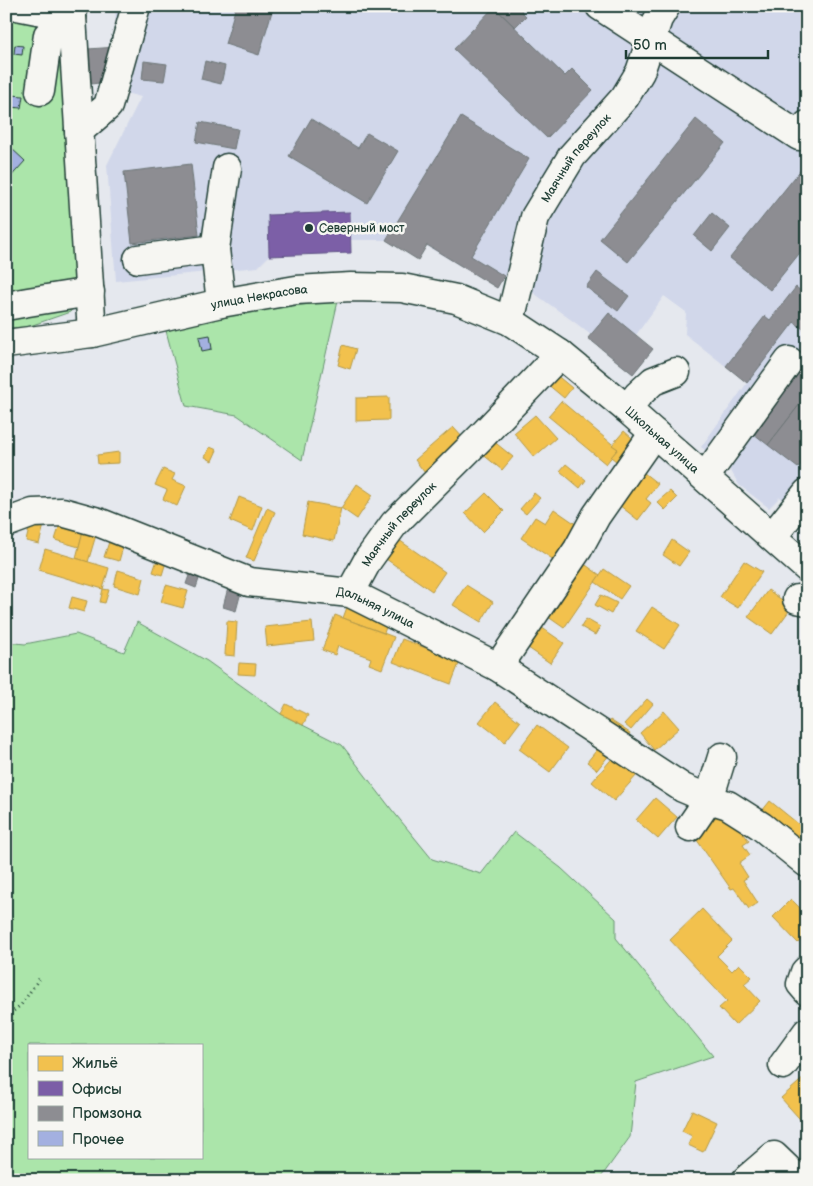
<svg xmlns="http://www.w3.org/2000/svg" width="813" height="1186" font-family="'Balsamiq Sans',sans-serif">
	<rect width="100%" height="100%" fill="#e5e8ee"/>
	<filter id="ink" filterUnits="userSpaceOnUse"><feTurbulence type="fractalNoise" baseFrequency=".02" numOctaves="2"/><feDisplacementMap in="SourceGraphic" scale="10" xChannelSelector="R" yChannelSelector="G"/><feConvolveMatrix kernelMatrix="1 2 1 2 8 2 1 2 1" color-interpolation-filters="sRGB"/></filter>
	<g filter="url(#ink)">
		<path fill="#d1d7ea" d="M115,6H807V512L803,516L780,497L769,508L739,485L731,471L701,447L747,383L685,334L686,312L664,296L636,335L653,349L633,374L588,338L591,335L577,324L528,289L504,276L497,288L427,246L386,240H351L268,215L269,256L258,267L116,281L107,165L141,97L106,88L117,47Z"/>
		<g fill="#abe5aa" stroke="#65916f" fill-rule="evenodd">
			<path d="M6,11L63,32L79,300L70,312L27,327L6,328V289L8,288L6,276Z"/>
			<path d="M338,301L302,460L237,415L186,406L165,327L220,314Z"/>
			<path d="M137,622L207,661L281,714L342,745L392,810L432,859L481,874L514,832L561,868L616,919V938L713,1056L636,1082L630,1137L599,1180H6V642L25,644L76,634L124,652ZM29,1045H201V1157H29Z"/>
		</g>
		<g fill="#f2c14e" stroke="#b39946">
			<path d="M343,345L356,349L350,369L338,365Z"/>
			<path d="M554,373L572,388L564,398L546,383Z"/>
			<path d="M389,397V420L356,421V398Z"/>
			<path d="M561,401L618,449L606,464L548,416Z"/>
			<path d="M535,415L556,438L534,457L514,433Z"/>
			<path d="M453,427L464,439L425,473L415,460Z"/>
			<path d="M624,431L639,444L621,465L611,457L618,449L612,445Z"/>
			<path d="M492,440L513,457L502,470L481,453Z"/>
			<path d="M210,447L217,450L212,461L205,457Z"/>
			<path d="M119,452V463L98,464L97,455Z"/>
			<path d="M566,464L586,480L580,488L560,471Z"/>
			<path d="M163,469L175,474L172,480L186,486L177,506L163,499L167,490L155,485Z"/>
			<path d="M639,469L658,484L646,499L651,503L638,520L614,501Z"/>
			<path d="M357,484L373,495L357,519L341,508Z"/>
			<path d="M670,491L677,498L665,510L657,502Z"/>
			<path d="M486,493L504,511L483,532L465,513Z"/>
			<path d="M534,493L540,498L526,514L520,509Z"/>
			<path d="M239,497L262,506L253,531L230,521Z"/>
			<path d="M308,502L341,508L334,541L302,534Z"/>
			<path d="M267,508L275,512L254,561L246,558Z"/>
			<path d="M554,509L583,529L560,564L521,538L535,517L545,523Z"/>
			<path d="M31,521L44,525L39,544L26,541Z"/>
			<path d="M60,524L83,531L79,547L55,540Z"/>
			<path d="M83,531L96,535L88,562L76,558Z"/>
			<path d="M399,540L445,572L432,591L386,559Z"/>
			<path d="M672,540L689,552L679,566L663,555Z"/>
			<path d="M109,542L123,547L119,561L104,557Z"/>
			<path d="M45,549L109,568L103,589L39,570Z"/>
			<path d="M157,560L166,562L162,575L153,572Z"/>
			<path d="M580,561L600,575L564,628L544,614Z"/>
			<path d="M744,561L762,572L738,608L720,597Z"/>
			<path d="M604,569L629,586L620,599L595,582Z"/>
			<path d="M118,570L144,578L140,594L114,586Z"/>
			<path d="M166,585L188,591L183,608L161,602Z"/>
			<path d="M466,585L493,602L481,622L453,605Z"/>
			<path d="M103,589L109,590L105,603L100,602Z"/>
			<path d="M768,590L792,607L772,634L748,617Z"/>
			<path d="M601,595L617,603L611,614L595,605Z"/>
			<path d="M72,597L87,601L84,612L69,608Z"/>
			<path d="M349,602L390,615L384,633L343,618Z"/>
			<path d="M652,607L680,625L664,649L636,631Z"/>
			<path d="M335,615L394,637L382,669L369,664L371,658L338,646L335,655L322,650Z"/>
			<path d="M586,619L600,627L595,635L581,627Z"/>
			<path d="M227,621L237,622L235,656L225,655Z"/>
			<path d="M312,622L314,641L267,646L265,627Z"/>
			<path d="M535,623L564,643L550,663L521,643Z"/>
			<path d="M402,639L460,661L451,684L393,662Z"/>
			<path d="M239,663L256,664L255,675L238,674Z"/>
			<path d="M647,699L653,704L631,730L624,724Z"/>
			<path d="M495,702L520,722L505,742L479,722Z"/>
			<path d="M286,704L308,715L303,725L281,714Z"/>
			<path d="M664,711L679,728L654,750L640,733Z"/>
			<path d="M610,720L630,733L625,740L605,728Z"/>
			<path d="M537,725L568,748L550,772L519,749Z"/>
			<path d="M600,746L610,754L597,770L587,762Z"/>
			<path d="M615,755L637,775L614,801L592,782Z"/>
			<path d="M655,798L677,817L658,839L636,820Z"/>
			<path d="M770,801L807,831V856L758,816Z"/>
			<path d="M726,809L749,841L743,845L750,855L739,863L748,877L743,880L758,903L749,909L734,888L731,889L692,833Z"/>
			<path d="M791,899L807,915V935L798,943L773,917Z"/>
			<path d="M702,909L732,941L717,956L732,971L739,964L752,977L744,984L760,1001L735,1025L719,1008L727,1001L670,940Z"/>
			<path d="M807,1075V1127L781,1098Z"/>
			<path d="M692,1110L717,1122L703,1152L688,1145L692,1136L682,1131Z"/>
		</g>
		<path fill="#7b5ea7" stroke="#5f5484" d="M350,212L351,253L269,256L268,215Z"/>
		<g fill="#8d8d92" stroke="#6c7576">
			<path d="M236,6H267L273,8L259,55L225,44Z"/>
			<path d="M493,6H525L521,11L526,16L515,27Z"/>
			<path d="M494,7L565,76L572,69L593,90L547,138L454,49Z"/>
			<path d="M117,47L107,82L91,84L88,49Z"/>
			<path d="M144,61L167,64L164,81L142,79Z"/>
			<path d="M205,61L225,66L221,84L201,79Z"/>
			<path d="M461,117L529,159L471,256L504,276L497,288L427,245L418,260L386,240Z"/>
			<path d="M311,119L358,148L367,133L398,151L367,203L289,156Z"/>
			<path d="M696,119L725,143L628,262L600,239Z"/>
			<path d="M200,122L238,129L234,149L196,142Z"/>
			<path d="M807,162V244L770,290L730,258Z"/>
			<path d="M191,164L199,235L132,243L124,172Z"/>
			<path d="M712,213L730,228L712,251L694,236Z"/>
			<path d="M597,272L629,296L618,311L586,287Z"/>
			<path d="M796,287L807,296V332L794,322L747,383L726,366L765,316L770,320Z"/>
			<path d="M609,313L653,349L633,374L588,338Z"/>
			<path d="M807,356V395L768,445L749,430Z"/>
			<path d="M807,395V457L798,468L768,445Z"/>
			<path d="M191,570L201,573L196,588L186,584Z"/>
			<path d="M228,588L241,592L236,611L223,607Z"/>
		</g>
		<g fill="#a3b0e0" stroke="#1f3d34">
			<path d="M15,45L23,46L22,55L14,54Z"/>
			<path d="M12,95L23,96L21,108L11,107Z"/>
			<path d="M10,147L25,161L7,181L6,151Z"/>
			<path d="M210,335L212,349L202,351L199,337Z"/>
		</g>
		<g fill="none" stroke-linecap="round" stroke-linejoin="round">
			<g stroke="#1f3d34" stroke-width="31">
				<g id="minor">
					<path d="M17,6L72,17"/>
					<path d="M72,6V17L92,333"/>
					<path d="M600,6L799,136L807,125"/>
					<path d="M40,91L48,35L72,17"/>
					<path d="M79,131L108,106L136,6"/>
					<path d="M138,259L215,249"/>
					<path d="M221,303L215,249L227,168"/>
					<path d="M6,306L28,302L90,292"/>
					<path id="s1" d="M510,321L535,217L572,156L625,97L640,72L658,19L666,6"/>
					<path id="s2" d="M6,344L92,333L221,303L296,290L351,287L402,288L456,299L510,321L560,354L627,409L807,568"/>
					<path d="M627,409L638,395L653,381L676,372"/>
					<path d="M705,477L789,361"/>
					<path id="s3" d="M6,523L33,513L62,512L98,522L249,582L350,593L498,667L683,788L709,799L728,805L761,826L807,863"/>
					<path d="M772,537L807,493"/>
					<path id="s4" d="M350,593L368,560L394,524L482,436L560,354"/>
					<path d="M797,599L807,601"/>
					<path d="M498,667L578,549L596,516L654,433"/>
					<path d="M690,827L709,799L722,757"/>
					<path d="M807,970L805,972L801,984L807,991"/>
					<path d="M783,1065L807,1032"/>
					<path d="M746,1180L774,1156L799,1180"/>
				</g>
			</g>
			<path stroke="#1f3d34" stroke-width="3" stroke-dasharray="1 4" stroke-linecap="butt" d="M6,1017L21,1005L41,976"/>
			<use href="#minor" stroke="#f6f6f2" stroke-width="28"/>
		</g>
	</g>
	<circle fill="#1f3d34" stroke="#f6f6f2" stroke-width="2" cx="309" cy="228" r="5"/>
	<g text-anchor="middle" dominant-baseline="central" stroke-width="5" stroke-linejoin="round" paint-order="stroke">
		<g font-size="12" fill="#1f3d34" stroke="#f6f6f2">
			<text stroke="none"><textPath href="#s1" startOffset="179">Маячный переулок</textPath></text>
			<text stroke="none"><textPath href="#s2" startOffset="258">улица Некрасова</textPath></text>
			<text stroke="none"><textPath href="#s2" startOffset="708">Школьная улица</textPath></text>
			<text stroke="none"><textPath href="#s4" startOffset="85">Маячный переулок</textPath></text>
			<text stroke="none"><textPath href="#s3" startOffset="388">Дальняя улица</textPath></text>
		</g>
		<g font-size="12" fill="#1f3d34" stroke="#f6f6f2" text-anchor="start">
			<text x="319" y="228">Северный мост</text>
		</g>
	</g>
	<rect width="813" height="1186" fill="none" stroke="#f6f6f2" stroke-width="25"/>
	<rect x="12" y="12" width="788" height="1161" fill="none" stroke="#1f3d34" stroke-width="2" filter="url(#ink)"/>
	<rect x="28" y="1044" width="175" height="115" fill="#f6f6f2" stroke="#a0aca6"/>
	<rect x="38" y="1056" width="25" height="15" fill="#f2c14e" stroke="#a0aca6"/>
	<text x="72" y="1068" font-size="15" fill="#1f3d34">Жильё</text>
	<rect x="38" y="1081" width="25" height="15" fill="#7b5ea7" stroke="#a0aca6"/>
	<text x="72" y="1094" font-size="15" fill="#1f3d34">Офисы</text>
	<rect x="38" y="1106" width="25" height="15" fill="#8d8d92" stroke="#a0aca6"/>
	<text x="72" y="1118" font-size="15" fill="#1f3d34">Промзона</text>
	<rect x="38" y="1131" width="25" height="15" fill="#a3b0e0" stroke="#a0aca6"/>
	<text x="72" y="1144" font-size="15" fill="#1f3d34">Прочее</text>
	<path d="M626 50v8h142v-8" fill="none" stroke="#1f3d34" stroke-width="2.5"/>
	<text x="633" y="50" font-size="15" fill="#1f3d34" stroke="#f6f6f2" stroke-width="4" paint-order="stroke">50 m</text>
</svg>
